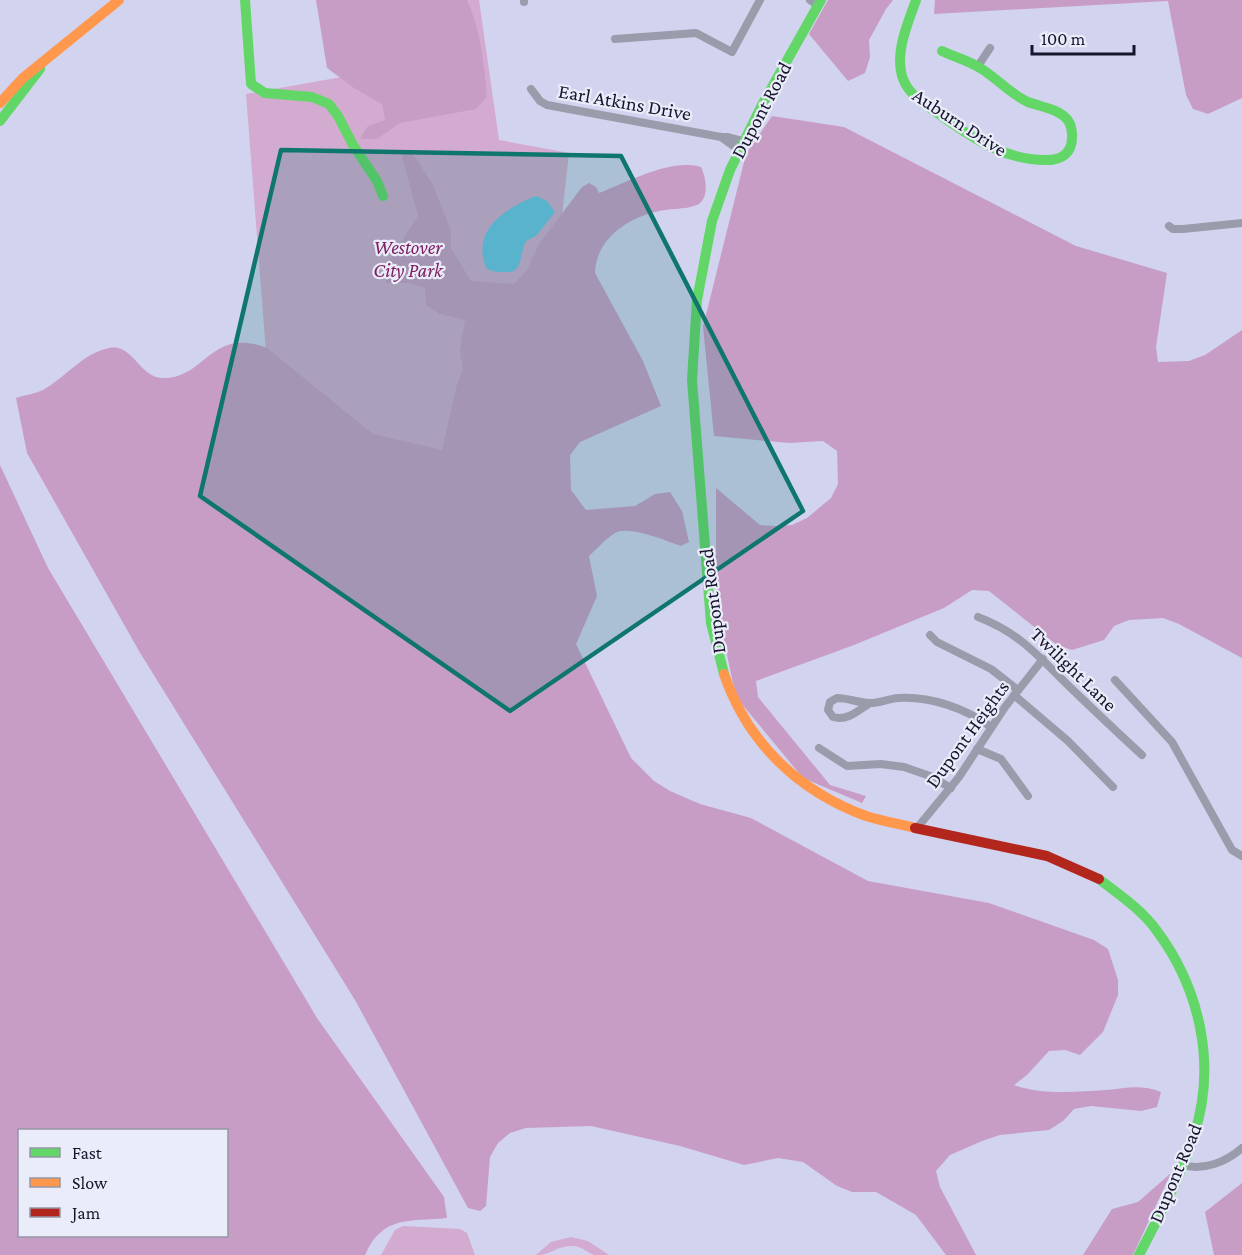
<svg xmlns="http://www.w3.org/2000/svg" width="1242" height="1255" font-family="'Crimson Pro',serif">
	<rect width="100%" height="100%" fill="#d2d3ee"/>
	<g fill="#d3aad0">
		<path d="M366,0H479L499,140L569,153L532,487L286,611L246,94L376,71Z"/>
		<path d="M403,1226L460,1229L467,1233L475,1255H381L395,1230Z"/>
		<path d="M571,1237L588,1241L609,1255C605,1255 599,1255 594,1255C587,1253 582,1246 573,1246C558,1245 551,1255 536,1255L551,1242Z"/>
	</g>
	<g fill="#c89dc5" fill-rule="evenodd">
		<path d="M316,0H467C481,31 484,64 487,97L476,109L400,123L377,139H360L368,126L385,120L382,104L354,88L327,68Z"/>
		<path d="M828,0H893L886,9L869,40L870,57L865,73L848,81L809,34Z"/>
		<path d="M935,0H1242V98L1208,114L1193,109L1186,95L1168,1L934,14Z"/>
		<path d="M772,116L844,127L1076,246L1167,273L1156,347L1158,362L1189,361L1205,355L1242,330V658L1179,624L1163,618L1129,620L1114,626L1104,640L1072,650L1057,645L989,591L972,590L944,608L854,645L756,681L758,697L830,785L866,796L862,803L803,778L736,697L716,603V488L760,525L776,526L792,525L807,518L831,498L838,484L837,451L823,441L789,443L714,436L703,327L746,154Z"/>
		<path d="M408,151L415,157L433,185L451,231V248L471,281L514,284L527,270L539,244L582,187L589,183L596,187L599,193C628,182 671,158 701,167C706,177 710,199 697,205C685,210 668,208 655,212C626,219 596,240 595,273L643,361L661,406L580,442L570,455L571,490L586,510L635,506L655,494L670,492L682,511L689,542L681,546C666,541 629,525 615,533C605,539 597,549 589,556L597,596L576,644L631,758L654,781L670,791L700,804L751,818L868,881L989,903L1094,940L1108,949L1118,980V995L1103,1032L1080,1055L1065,1050L1049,1051L1027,1075L1014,1085C1043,1095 1075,1092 1106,1090C1126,1088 1142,1084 1161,1092L1157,1107L1141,1111L1091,1106L1074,1109L1063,1121L1049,1130L1000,1135L982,1141L950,1155L936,1171L940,1187L976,1255H946L916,1215L876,1192H852L837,1186L803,1162L778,1158L744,1165L680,1146L591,1126L526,1128L510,1133L498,1143L490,1157L486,1206L480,1211L468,1208L355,1000L139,651L27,453L16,398C24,395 35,394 43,390C65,378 83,353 109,348C133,343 139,377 162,378C205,380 210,326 267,348L373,434L442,450L457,384L463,369L460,351L465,320L440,314L426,305L425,288L408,283H386V265L418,216L401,153Z"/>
		<path d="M0,465L48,568L317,1018L444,1197L447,1218C408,1222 383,1215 365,1255H0ZM20,1130H226V1236H20Z"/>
		<path d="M1171,1173L1133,1255H1083L1112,1209L1138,1202Z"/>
		<path d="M1242,1183V1255H1214L1205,1212Z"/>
	</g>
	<path fill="#6cc2e4" d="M536,196L547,201L555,212L536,236L526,241C519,254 524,275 504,272C497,272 492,272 486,268C471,229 506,208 536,196Z"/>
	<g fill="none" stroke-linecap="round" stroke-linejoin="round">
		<g stroke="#9b9cab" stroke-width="8">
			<path d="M524,0V2"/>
			<path d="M810,0L818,5"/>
			<path d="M615,39L696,33L732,52L760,0"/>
			<path d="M978,66L990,48"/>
			<path d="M531,89L540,101L547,105L721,137H728L743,141"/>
			<path d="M721,137L739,150"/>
			<path d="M1169,226L1173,229H1183L1242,223"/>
			<path d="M978,617C1023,634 1041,660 1075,692C1097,713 1119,734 1142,755"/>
			<path d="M930,635L937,642L991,669L1018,690"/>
			<path d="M1115,680L1172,742L1232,850L1242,856"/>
			<path d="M1014,695L1068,741L1113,787"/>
			<path d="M870,703C858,711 847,721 833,717L828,710L830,702L837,698C848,698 859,703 870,703C879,703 888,699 898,698C930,696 965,708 991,727"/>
			<path d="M819,748L847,766L881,764L904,767L930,776L951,788"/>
			<path d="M977,749L1001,759L1028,796"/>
			<path d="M917,828L959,777L1005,707L1043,659"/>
			<path d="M1182,1165C1204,1171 1226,1162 1242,1148"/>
		</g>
		<g stroke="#63d668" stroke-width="10">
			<path d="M245,0L251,84L265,93L312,97L329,104L338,116L353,145L377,181L383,196"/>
			<path d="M916,0C908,23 895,51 902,76C908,96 927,105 943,117C974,139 1007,161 1047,160C1056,160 1066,157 1070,148C1073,141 1073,129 1069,122C1061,109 1041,107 1028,102C1010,94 997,78 980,68C968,60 954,57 942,51"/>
			<path d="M0,121L40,69"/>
			<path d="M724,674L711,623L692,380L697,300L712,221L730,170L762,105L821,0"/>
			<path d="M1099,879C1120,895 1142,910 1157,931C1200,989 1217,1065 1194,1135C1181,1177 1159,1216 1139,1255"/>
		</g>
		<g stroke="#ff974d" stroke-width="10">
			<path d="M0,103L23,78L119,0"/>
			<path d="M724,674C747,742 798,791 866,816C882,821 899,824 915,828"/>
		</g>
		<path stroke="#b3261e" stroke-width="10" d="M915,828L1047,856L1099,879"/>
	</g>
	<path fill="#0f766e" fill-opacity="0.2" stroke="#0f766e" stroke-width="4.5" stroke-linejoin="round" d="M281,150L621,156L803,511L510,711L200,496Z"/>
	<g text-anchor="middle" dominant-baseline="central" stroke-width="4.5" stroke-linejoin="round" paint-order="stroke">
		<g font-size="20" fill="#15152c" stroke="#ebecf9">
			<text transform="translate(625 102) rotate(10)">Earl Atkins Drive</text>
			<text transform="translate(761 110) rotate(-62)">Dupont Road</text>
			<text transform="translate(960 122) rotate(33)">Auburn Drive</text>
			<text transform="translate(712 601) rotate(-97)">Dupont Road</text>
			<text transform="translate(1074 669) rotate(44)">Twilight Lane</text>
			<text transform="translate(967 734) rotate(-54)">Dupont Heights</text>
			<text transform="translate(1175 1173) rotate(-67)">Dupont Road</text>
		</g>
		<g font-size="20" font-style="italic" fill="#7e2062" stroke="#ebecf9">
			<text x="408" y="247">Westover<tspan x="408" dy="23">City Park</tspan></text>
		</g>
	</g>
	<rect x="18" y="1129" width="210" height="108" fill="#ebecf9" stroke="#9596a7" stroke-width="1.5"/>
	<rect x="30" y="1148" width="30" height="9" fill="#63d668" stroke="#9596a7" stroke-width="1.5"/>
	<text x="72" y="1159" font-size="18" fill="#15152c">Fast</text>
	<rect x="30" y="1178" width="30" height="9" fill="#ff974d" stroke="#9596a7" stroke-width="1.5"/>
	<text x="72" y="1189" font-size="18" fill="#15152c">Slow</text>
	<rect x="30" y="1208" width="30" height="9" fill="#b3261e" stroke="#9596a7" stroke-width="1.5"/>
	<text x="72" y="1219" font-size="18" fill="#15152c">Jam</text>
	<path d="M1032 45v9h102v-9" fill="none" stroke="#15152c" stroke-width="3"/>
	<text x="1041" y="45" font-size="18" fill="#15152c" stroke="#ebecf9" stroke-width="4.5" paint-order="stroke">100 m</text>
</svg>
